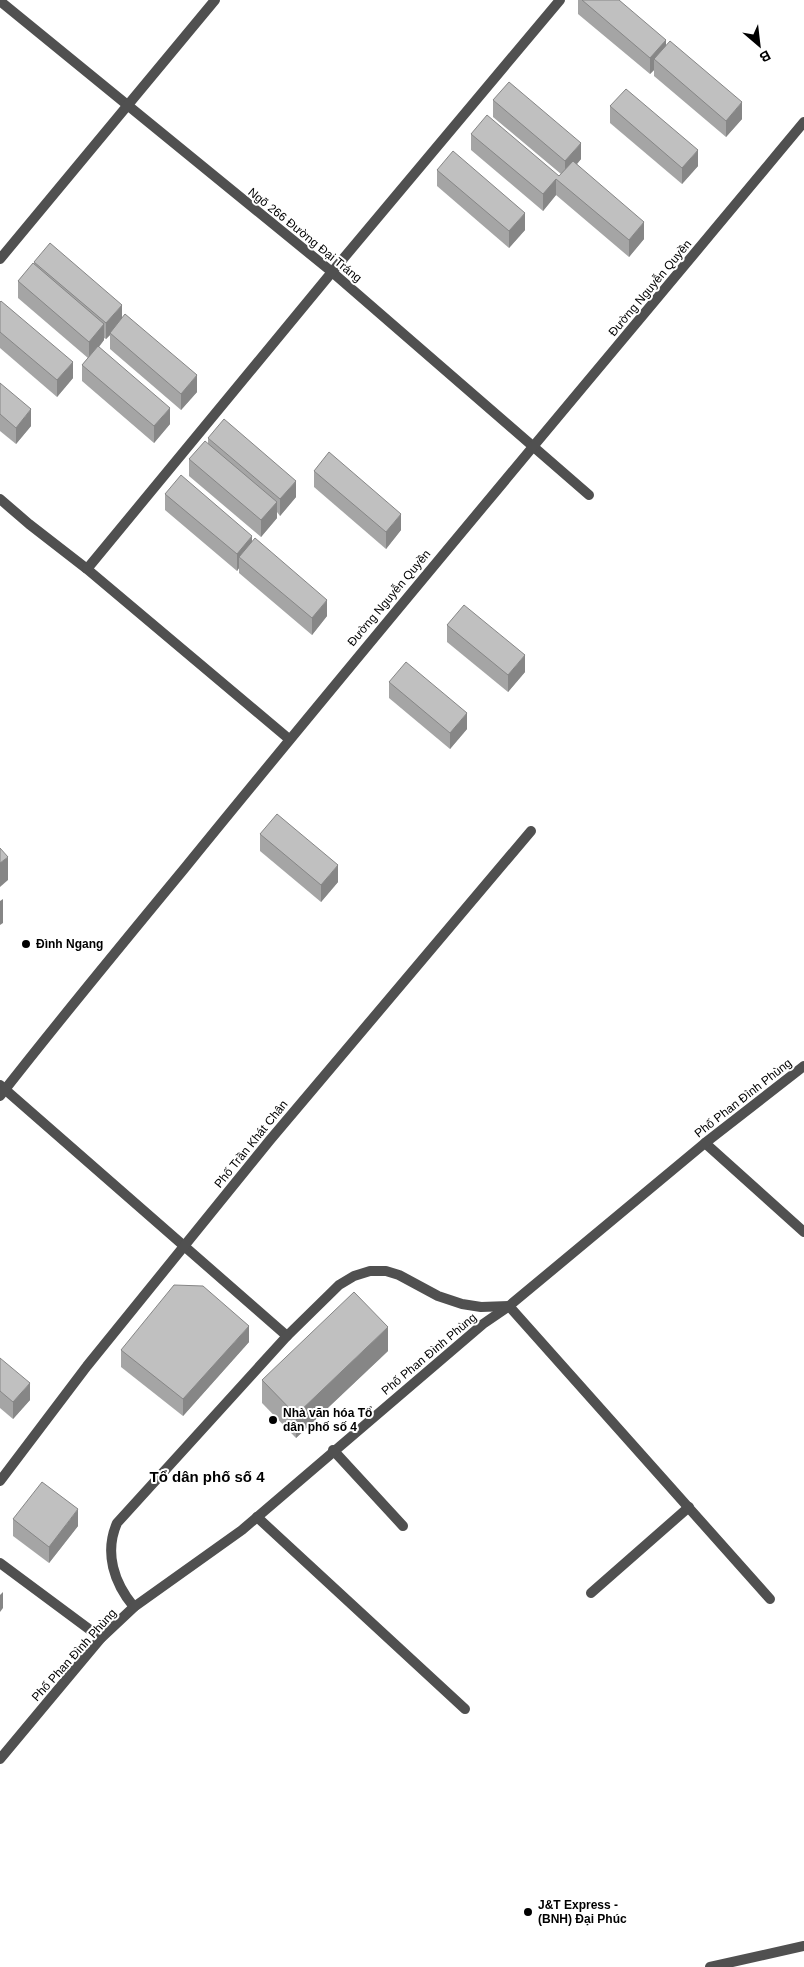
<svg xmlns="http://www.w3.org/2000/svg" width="804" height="1967" font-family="Arial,sans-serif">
	<rect width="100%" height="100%" fill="#fff"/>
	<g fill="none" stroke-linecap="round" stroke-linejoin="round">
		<g stroke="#505050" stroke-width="10">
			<path d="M0,1L332,272L589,495"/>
			<path d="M0,259L215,0"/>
			<path d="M0,499L29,524L87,569L289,739"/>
			<path d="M87,569L332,272L560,0"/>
			<path d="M0,1085L287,1336"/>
			<path d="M705,1143L804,1232"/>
			<path d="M333,1450L403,1526"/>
			<path d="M0,1481L87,1366L270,1140L531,831"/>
			<path d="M257,1517L465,1709"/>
			<path d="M0,1563L101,1638"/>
			<path d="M591,1593L689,1507"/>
			<path d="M134,1607C114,1583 104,1553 117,1523L287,1336L339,1285L354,1276L370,1271H386L399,1275L438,1296L462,1304L481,1307L509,1306L770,1599"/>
			<path d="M0,1759L101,1638L134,1607L242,1530L483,1324L509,1306L705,1143L804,1066"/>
			<path d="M710,1967L804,1946"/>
		</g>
		<path stroke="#505050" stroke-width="10" d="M0,1096C60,1019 122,944 184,869C388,618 597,371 804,122"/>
	</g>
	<g fill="#a5a5a5">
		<path d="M578,0H619L742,119L726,137L654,76V70L650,74L578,14Z"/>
		<path d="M493,100L581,159L577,164L644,239L629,257L556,195L543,211L471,150V134L559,176L561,174L493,117Z"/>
		<path d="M610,106L698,166L682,184L610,123Z"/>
		<path d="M437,170L525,230L509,248L437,186Z"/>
		<path d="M34,262L122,319L197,392L181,410L110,349V335L106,339L104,338V340L99,347L170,424L154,443L82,381V365L88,358L18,298V281L34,264Z"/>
		<path d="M0,302L73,378L57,397L0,348Z"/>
		<path d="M0,383L31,426L16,444L0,431Z"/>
		<path d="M208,438L296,497L280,516L277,512V518L261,537L189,476V459L208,444Z"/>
		<path d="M314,471L401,530L386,549L314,487Z"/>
		<path d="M165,494L252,542L327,616L312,635L239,573V568L237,571L165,510Z"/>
		<path d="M447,625L525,672L508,692L447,642Z"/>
		<path d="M389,682L467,729L450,749L389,698Z"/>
		<path d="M260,834L338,882L321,902L260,851Z"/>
		<path d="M249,1342L183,1416L121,1367V1350Z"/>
		<path d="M388,1351L296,1438L262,1403V1380Z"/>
		<path d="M0,1358L30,1400L13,1419L0,1408Z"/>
		<path d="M13,1519L78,1526L49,1563L13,1536Z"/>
	</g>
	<g fill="#868686">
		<path d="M666,40V56L654,59V70L650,74V58Z"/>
		<path d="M742,102V119L726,137V121Z"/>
		<path d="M581,143V159L565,178V161Z"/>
		<path d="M698,150V166L682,184V168Z"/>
		<path d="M556,179V195L543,211V194Z"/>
		<path d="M525,213V230L509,248V231Z"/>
		<path d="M644,222V239L629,257V240Z"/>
		<path d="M122,305V321L110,333V335L106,339V323Z"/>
		<path d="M104,324V340L89,359V342Z"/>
		<path d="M73,362V378L57,397V380Z"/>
		<path d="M197,375V392L181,410V394Z"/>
		<path d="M170,408V424L154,443V426Z"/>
		<path d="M31,409V426L16,444V428Z"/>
		<path d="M296,481V497L280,516V499Z"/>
		<path d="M277,502V518L261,537V520Z"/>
		<path d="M401,514V530L386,549V532Z"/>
		<path d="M252,536V553L239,557V568L237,571V554Z"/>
		<path d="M327,600V616L312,635V618Z"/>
		<path d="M525,655V672L508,692V675Z"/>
		<path d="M467,713V729L450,749V733Z"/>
		<path d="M8,857V880L0,887V863Z"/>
		<path d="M338,865V882L321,902V885Z"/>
		<path d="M3,899V923L0,925V901Z"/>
		<path d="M249,1326V1342L183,1416V1399Z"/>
		<path d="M388,1327V1351L296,1438V1415Z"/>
		<path d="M30,1383V1400L13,1419V1402Z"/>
		<path d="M78,1509V1526L49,1563V1547Z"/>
		<path d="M3,1592V1608L0,1612V1595Z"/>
	</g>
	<g fill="#c0c0c0" stroke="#868686">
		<path d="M582,0H619L666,40L650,58Z"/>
		<path d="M670,41L742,102L726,121L654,59Z"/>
		<path d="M509,82L581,143L565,161L493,100Z"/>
		<path d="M626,89L698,150L682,168L610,106Z"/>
		<path d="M487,115L559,176L573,161L644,222L629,240L556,179L543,194L471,134Z"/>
		<path d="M453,151L525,213L509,231L437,170Z"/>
		<path d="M50,243L122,305L106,323L34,262Z"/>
		<path d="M33,263L104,324L89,342L18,281Z"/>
		<path d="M1,301L73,362L57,380L0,332V302Z"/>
		<path d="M125,314L197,375L181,394L110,333Z"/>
		<path d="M98,346L170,408L154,426L82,365Z"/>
		<path d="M0,383L31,409L16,428L0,414Z"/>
		<path d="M224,419L296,481L280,499L208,438Z"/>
		<path d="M205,441L277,502L261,520L189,459Z"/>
		<path d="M329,452L401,514L386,532L314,471Z"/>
		<path d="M181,475L252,536L237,554L165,494Z"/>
		<path d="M255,538L327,600L312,618L239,557Z"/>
		<path d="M464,605L525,655L508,675L447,625Z"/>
		<path d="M406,662L467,713L450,733L389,682Z"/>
		<path d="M277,814L338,865L321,885L260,834Z"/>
		<path d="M0,848L8,857L0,863Z"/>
		<path d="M174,1285L203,1286L249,1326L183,1399L121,1350Z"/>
		<path d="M354,1292L388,1327L296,1415L262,1380Z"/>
		<path d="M0,1358L30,1383L13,1402L0,1391Z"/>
		<path d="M42,1482L78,1509L49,1547L13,1519Z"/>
	</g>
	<g fill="#000" stroke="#fff" stroke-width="2">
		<circle cx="26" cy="944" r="5"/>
		<circle cx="273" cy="1420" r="5"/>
		<circle cx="528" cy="1912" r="5"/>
	</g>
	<g text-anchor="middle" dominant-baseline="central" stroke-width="4" stroke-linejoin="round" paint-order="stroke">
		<g font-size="12" fill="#000" stroke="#fff">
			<text transform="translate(305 235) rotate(39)">Ngõ 266 Đường Đại Tráng</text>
			<text transform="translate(650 288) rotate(-50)">Đường Nguyễn Quyền</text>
			<text transform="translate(389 598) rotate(-50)">Đường Nguyễn Quyền</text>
			<text transform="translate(743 1098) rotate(-38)">Phố Phan Đình Phùng</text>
			<text transform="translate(251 1144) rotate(-51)">Phố Trần Khát Chân</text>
			<text transform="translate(429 1354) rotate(-40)">Phố Phan Đình Phùng</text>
			<text transform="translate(74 1655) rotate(-48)">Phố Phan Đình Phùng</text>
		</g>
		<g font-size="12" font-weight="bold" fill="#000" stroke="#fff" text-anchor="start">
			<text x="36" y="944">Đình Ngang</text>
			<text x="283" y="1413">Nhà văn hóa Tổ<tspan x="283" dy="14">dân phố số 4</tspan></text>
			<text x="538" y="1905">J&amp;T Express -<tspan x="538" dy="14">(BNH) Đại Phúc</tspan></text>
		</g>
		<g font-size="15" font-weight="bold" fill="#000" stroke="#fff">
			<text x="207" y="1476">Tổ dân phố số 4</text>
		</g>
	</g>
	<g transform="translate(759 45) rotate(152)" stroke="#ffffff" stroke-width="4" paint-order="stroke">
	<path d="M0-4L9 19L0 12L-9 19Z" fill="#000000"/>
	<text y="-8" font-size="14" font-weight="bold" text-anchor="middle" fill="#000000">B</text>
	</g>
</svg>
